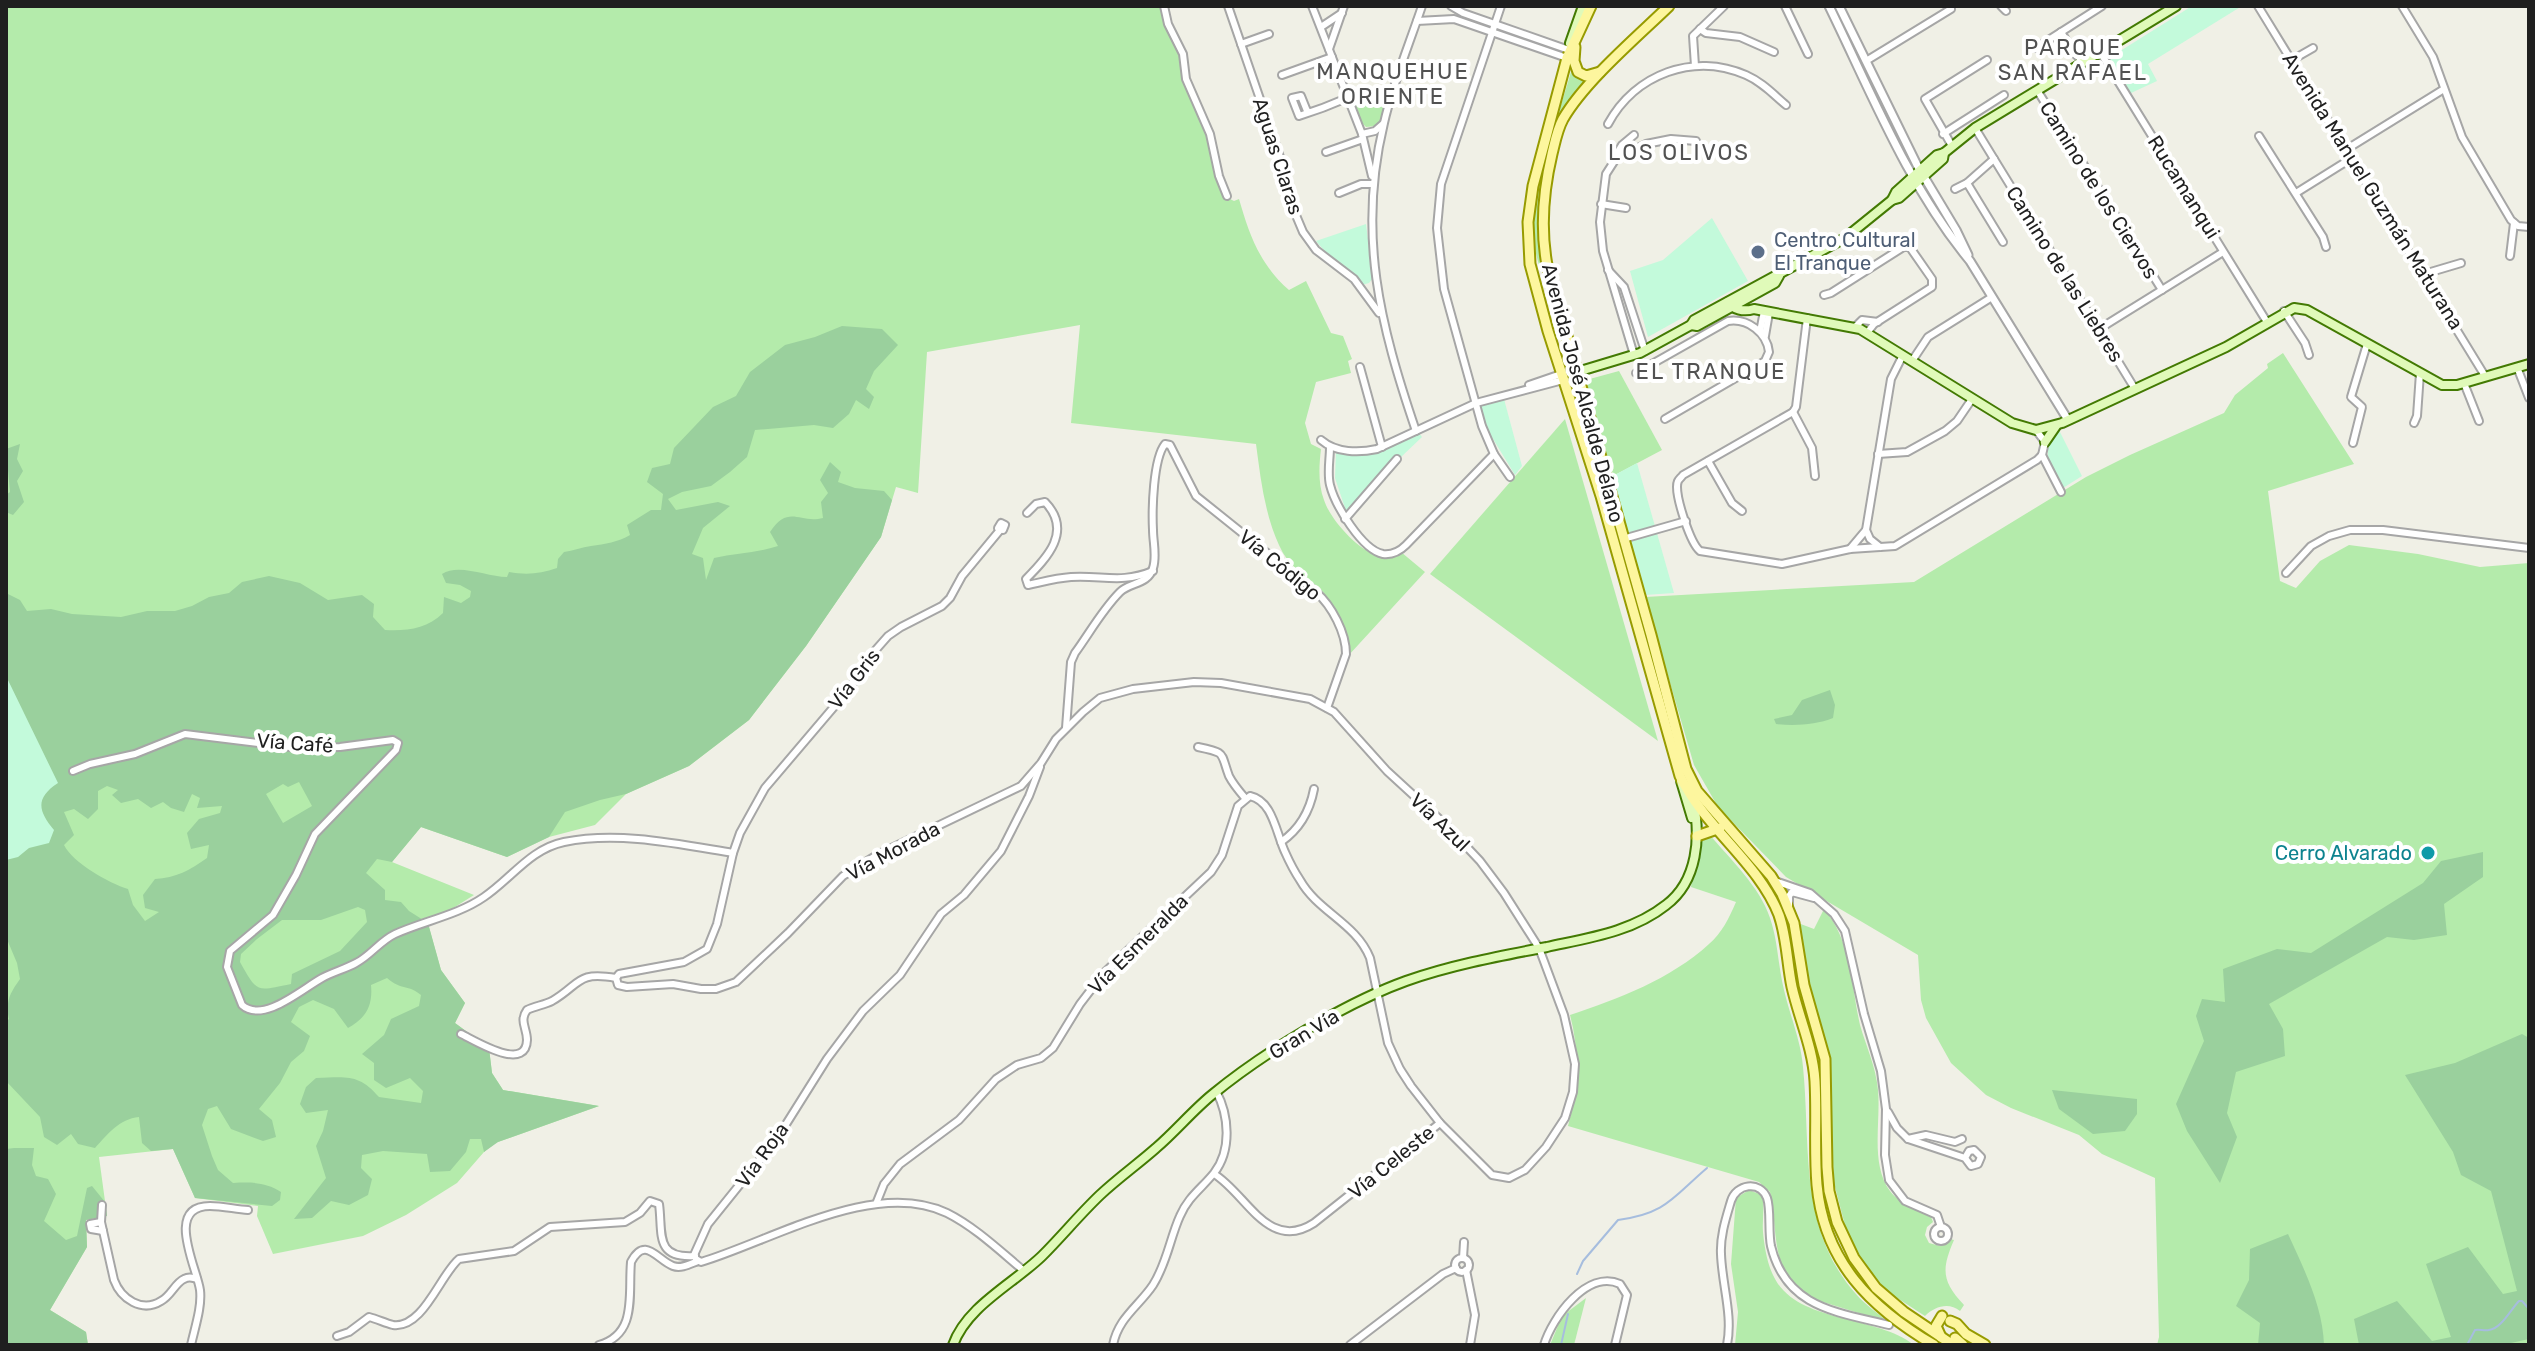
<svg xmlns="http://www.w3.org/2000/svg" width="2535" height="1351" font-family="Rubik,sans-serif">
	<rect width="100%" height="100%" fill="#f0f0e6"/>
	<g fill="#b4ebab">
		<path d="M6,6H1161L1182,55L1184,74L1208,135L1226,197L1234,201L1239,199C1249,234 1260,265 1289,290L1306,281L1331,333L1343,336L1352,359L1348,361L1351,373L1316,382L1305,423L1311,444L1321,449C1319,466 1318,484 1324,500C1330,519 1357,549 1376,555C1384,558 1393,555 1401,552L1425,572L1348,656C1345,640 1333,604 1323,592C1309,578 1293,570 1283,553C1265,519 1261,481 1256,444L1071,423L1080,325L927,352L918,493L896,487L881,537L806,646L749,720L689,766L626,794L595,825L549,837L507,857L421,827L392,862L474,895L428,924L441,970L465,1003L455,1023L489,1048L492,1073L503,1090L599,1106L495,1143L484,1152L457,1183L406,1215L363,1236L273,1254L257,1216L258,1206L195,1198L173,1149L99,1157L107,1216L86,1220L87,1247L50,1310L86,1332L88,1345H6Z"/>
		<path d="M1572,68L1591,78C1581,89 1570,99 1562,111C1540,147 1536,225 1543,265L1540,268C1518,205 1556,129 1572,68Z"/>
		<path d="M1347,85L1387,96L1380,121L1376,126L1366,127L1361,122Z"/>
		<path d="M2283,353L2354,464L2268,491L2280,581L2296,588L2320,561L2349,545L2418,554L2480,567L2529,563V1343L2502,1345H2157L2159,1337L2155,1178L2102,1154L2079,1135L2011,1108L1986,1095L1951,1063L1926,1018L1921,1000L1918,955L1786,877L1718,807L1694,765L1645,597L1914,582L2086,477L2130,455L2224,413L2235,395L2268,368L2267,364Z"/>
		<path d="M1619,371L1662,450L1611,477L1586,380Z"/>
		<path d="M1565,419L1658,741L1430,574Z"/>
		<path d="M1709,834C1730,859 1760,887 1770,918C1778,941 1778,966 1784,990C1790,1016 1801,1041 1803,1067C1811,1147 1798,1229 1856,1294C1865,1305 1877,1312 1888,1322L1813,1299C1768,1275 1779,1232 1770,1192L1759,1182L1568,1126C1578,1088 1580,1052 1570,1015C1618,999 1671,979 1709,944C1722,933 1729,918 1736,902L1691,887L1697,838Z"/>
		<path d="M1824,909C1852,942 1851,985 1860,1025C1866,1046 1876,1067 1878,1090C1881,1122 1870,1164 1890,1191C1901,1206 1918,1207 1931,1217L1933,1222L1927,1227L1925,1235L1929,1243L1940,1246L1950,1239L1954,1240C1941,1270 1942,1281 1964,1305L1960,1311C1949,1302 1935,1306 1925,1316L1888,1292L1875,1280L1848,1237L1834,1183L1828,1059L1808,984L1798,923L1814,929Z"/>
		<path d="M1749,1190L1762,1195C1765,1207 1762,1219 1763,1232C1764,1244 1767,1263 1773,1275C1795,1324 1874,1314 1914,1345H1735L1738,1312L1731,1264L1736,1198Z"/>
		<path d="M1586,1298L1574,1345H1550L1562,1316Z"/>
	</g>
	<g fill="#9ad09d" fill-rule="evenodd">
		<path d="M842,326L882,329L898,345L874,371L866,389L874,397L869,409L856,400L849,414L833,428L814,425L755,430L747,457L730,472L711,486L682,492L668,499L676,510L718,502L730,506L703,528L692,554L703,558L706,580L714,558C736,553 757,553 778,546L770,532C789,504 799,524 823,518L821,502L828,493L820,480L830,462L841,472L838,482L855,488L884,491L892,500L881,537L806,646L749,720L689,766L626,794L600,800L565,812L549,837L507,857L421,827L392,862L377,859L366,873L385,890V900L401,902L409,911L428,923L441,970L465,1003L455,1023L489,1048L492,1073L503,1090L599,1106L498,1142L484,1152L481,1139H470L466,1152L450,1171L430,1172L427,1154L383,1151L362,1155L361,1168L372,1179L368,1195L349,1205L331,1201L312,1218L294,1219L326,1178L316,1146L323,1131L328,1110L306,1113L300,1104L306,1087L316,1078C345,1077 359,1073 379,1097L421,1103L423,1091L410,1078L386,1088L374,1080V1063L362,1054L384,1035L391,1019L419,1006L421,995C408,984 402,991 387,978L371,985C373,1006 366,1018 348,1028L334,1009L313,1000L299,1007L291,1022L310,1036L304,1051L291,1062L280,1083L259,1109L272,1120L276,1137L263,1141L231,1129L217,1106L208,1109L202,1125L212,1156L218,1170L233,1183C251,1182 266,1182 281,1192L280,1200L272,1206L195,1198L173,1149L151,1151L142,1143L139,1117C119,1119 108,1134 95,1148L78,1144L71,1134L57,1145L44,1137L40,1117L6,1081V1022L9,1019C5,1002 10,993 20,979L17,963L6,937V593L20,600L27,611L51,609L72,614L121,617L147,611H175L192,606L209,597L229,593L242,582L269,576L300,583L328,600L362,595L374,604L373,617L385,630C407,631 427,629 443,613L444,597L461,603L470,597L471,591L460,585L446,583L442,574C459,563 487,577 507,577L509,572C526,575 540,574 557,568L558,559L564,552C573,551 582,547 591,546C605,544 618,542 630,535L627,525L651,510H661L663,494L647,482L652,468L670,464L674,448L713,407L736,396L750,372L785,345L815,337ZM299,782L312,806L283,823L266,794L283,784L288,787ZM107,786L118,790L112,795L121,803L138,799L151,808L163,802L171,808L184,812L192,794L200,798L197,808L222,806L220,813L199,819L187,833L191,849L209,845L207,858C190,870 176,878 155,879L143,895L145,908L159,912L145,921L133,905L128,889C109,883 73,863 64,845L74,835L64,812L74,809L88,819L98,809V791ZM358,907L365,910L367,922L340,951L292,974L291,984C256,991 258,994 240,962L241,954L257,939L282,920H321Z"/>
		<path d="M20,444L17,459L23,471L17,481L24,502L13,515L6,512V495L10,492L6,449Z"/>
		<path d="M1830,690L1835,705L1833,718C1816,725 1794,726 1776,724L1774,719L1792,715L1802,700Z"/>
		<path d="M2483,852V877L2444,904L2447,935L2414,940L2387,937L2269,1004L2283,1029L2285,1056L2236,1072L2227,1113L2237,1137L2220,1183L2187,1131L2176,1104L2204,1041L2196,1016L2202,999L2225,1002L2223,969L2277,949L2311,953L2423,883L2441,861Z"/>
		<path d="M2522,1034L2529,1038V1339L2502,1345H2359L2354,1319L2397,1301L2432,1341L2451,1337L2426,1264L2468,1247L2503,1294L2517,1291L2491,1191L2461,1175L2453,1152L2405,1075L2455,1063Z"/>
		<path d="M2052,1090L2137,1099V1114L2125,1131L2093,1134L2059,1109Z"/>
		<path d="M14,1148H34L32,1165L36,1176L48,1179L56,1194L44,1221L66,1240L77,1236L87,1188L92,1186L105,1202L107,1216L86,1220L87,1247L50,1310L86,1332L88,1345H6V1149Z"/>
		<path d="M2288,1234C2304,1269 2323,1307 2324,1345H2258L2260,1323L2236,1306L2249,1280L2250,1249Z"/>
	</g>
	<g fill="#c3fadb">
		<path d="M2192,6H2242L2148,64L2157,81L2131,93L2109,58Z"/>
		<path d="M1712,218L1748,281L1648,337L1630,271L1663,260Z"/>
		<path d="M1366,224L1373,278L1369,283L1362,285C1349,268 1329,258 1316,241Z"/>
		<path d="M1504,399L1522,466L1515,475L1490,434L1479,407Z"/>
		<path d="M2059,430L2082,476L2063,488C2051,466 2038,452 2059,430Z"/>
		<path d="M1418,432L1422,437L1401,457L1391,460L1346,511L1335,478L1336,451C1368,459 1390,446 1418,432Z"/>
		<path d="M1637,463L1674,593L1645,595L1611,477Z"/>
		<path d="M6,676L58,783C35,798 38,811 54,830L49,843L29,848L18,857L6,860Z"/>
	</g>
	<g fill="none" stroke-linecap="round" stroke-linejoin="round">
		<g stroke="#a6bdde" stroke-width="2">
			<path d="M1577,1274L1583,1261L1618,1220C1666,1214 1673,1197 1707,1168"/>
			<path d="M1561,1345L1568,1314"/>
			<path d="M2467,1345L2475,1330C2480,1329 2484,1331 2489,1330C2501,1329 2511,1309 2519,1301H2522L2529,1309"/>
		</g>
		<g stroke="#a6a6a6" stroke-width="10">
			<g id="minor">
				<path d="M1164,6L1168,24L1183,54L1186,79L1210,134L1219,176L1227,196"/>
				<path d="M1228,6L1282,163L1295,213L1303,232L1316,250L1354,279L1379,313"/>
				<path d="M1312,6L1362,134L1372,176"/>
				<path d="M1451,6L1463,13L1569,50"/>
				<path d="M1501,6L1441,184L1437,228L1444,289L1482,426L1494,454L1510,477"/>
				<path d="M1785,6L1808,54"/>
				<path d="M2001,6L2006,11"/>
				<path d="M2258,6L2485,376"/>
				<path d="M2402,6L2433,57L2462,137L2511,220L2518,226L2529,227"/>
				<path d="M1417,21L1454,19L1567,58"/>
				<path d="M1321,27L1342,13"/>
				<path d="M1700,29L1706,33L1740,37L1774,52"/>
				<path d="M2061,32L2075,54L2084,62"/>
				<path d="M1241,44L1269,34"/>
				<path d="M2036,48L2102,6"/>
				<path d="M1329,49L1344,6"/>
				<path d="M2100,52L2267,322"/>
				<path d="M2292,60L2313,48"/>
				<path d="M1866,61L1951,9"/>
				<path d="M1695,66L1693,36L1724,6"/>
				<path d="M1282,75L1332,57"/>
				<path d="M2037,90L2162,290"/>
				<path d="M1310,112L1307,111L1301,96L1292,98L1299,116C1315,111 1331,105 1347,98"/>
				<path d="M1608,124C1635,74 1694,52 1746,75C1762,82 1773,94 1786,105"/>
				<path d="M1975,128L2135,389"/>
				<path d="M1362,134L1375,131L1383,124"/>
				<path d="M1943,134L2004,95"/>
				<path d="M2259,136L2323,237L2326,247"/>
				<path d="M1952,146L1925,99L1987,60"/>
				<path d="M2347,149L2444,89"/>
				<path d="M1326,152L1363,139"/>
				<path d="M1613,160L1622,145L1634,135"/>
				<path d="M1967,183L2003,242"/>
				<path d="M1955,189L1967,183L1994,159"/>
				<path d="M1339,193L1361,184H1373"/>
				<path d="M2296,193L2352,158"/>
				<path d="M1601,204L1626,208"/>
				<path d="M2510,256L2514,223"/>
				<path d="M1608,270L1624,287L1645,351"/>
				<path d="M2424,274L2461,263"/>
				<path d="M1824,295L1831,293L1905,246H1909L1932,279V287L1874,324L1867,333"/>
				<path d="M2284,311L2305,343L2309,355"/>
				<path d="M1807,318L1796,407L1793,412L1683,475C1679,480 1677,480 1677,487C1677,500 1690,543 1700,551L1782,564L1850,549L1895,546L2037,460L2042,455L2045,442L2036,430"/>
				<path d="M1855,327L1862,320L1878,322"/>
				<path d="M2099,329L2223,252"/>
				<path d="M1760,332L1764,311"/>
				<path d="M1765,336L1769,313"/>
				<path d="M1634,355L1603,251L1600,222L1606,174L1615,160L1646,144L1671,139L1696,141"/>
				<path d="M1912,361L1928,337L1992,297"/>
				<path d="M1360,367L1382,447"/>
				<path d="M2517,367L2529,398"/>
				<path d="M1636,373L1728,321C1748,318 1767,333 1769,352L1765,361L1665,419"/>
				<path d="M2464,383L2479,421"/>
				<path d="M1529,385L1561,374"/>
				<path d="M1793,412L1812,448L1815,476"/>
				<path d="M2414,423L2417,416L2420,373"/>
				<path d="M1416,431C1380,325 1357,234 1384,123C1393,83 1409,45 1422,6"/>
				<path d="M1321,440C1336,453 1359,453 1377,449L1476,403L1563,380"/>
				<path d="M2353,443L2362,407L2351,397L2367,344"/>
				<path d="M1330,447C1330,459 1327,473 1330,485C1335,505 1362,550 1383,554C1392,555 1400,551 1406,545L1494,454"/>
				<path d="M1878,454L1907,452L1945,431L1957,421L1972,399"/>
				<path d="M2042,455L2061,492"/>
				<path d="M1708,461L1732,503L1742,511"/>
				<path d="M1027,513L1036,504L1045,502C1073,531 1047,558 1026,579L1028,585C1042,582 1056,578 1071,577C1103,575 1121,584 1153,571"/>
				<path d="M1345,519L1397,459"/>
				<path d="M1001,523L1005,525L1003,530L998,528Z"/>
				<path d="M1866,530L1870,539L1880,547"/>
				<path d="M1623,539L1686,521"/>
				<path d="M1850,549L1866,530L1891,379L1903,355"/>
				<path d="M2286,573L2311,546L2329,536L2350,530H2383L2529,548"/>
				<path d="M1066,728L1071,662L1075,653C1089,634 1102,610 1120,592C1130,582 1148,585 1153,568C1157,556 1153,542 1153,530C1152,510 1153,459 1165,444L1170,445L1196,496L1316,592C1332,606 1346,633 1346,654L1327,708"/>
				<path d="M1198,747C1227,753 1220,752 1229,776C1233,784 1239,791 1245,798"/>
				<path d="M73,771L90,764L135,754L185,734L298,748L340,747L393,740L398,743L396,750L315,834L296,875L273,915L230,951L227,967L242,1005C263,1024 302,989 322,978C333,972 345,969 356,963C370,956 380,941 395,934C424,921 458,915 484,897C511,879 530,849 564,842C619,831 678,844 733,853"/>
				<path d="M1281,842C1300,829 1310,810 1314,789"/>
				<path d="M1778,882L1810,893L1834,914L1845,931L1864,1014L1881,1071L1886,1109L1885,1155L1889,1180L1905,1201L1937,1215L1941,1227"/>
				<path d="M1789,906V896L1792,892L1814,898"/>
				<path d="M616,978L619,974L684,962L707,949L717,924L733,853L740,833L765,788L850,688L865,662L888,636L901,627L942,606L950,598L962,576L1000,530"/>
				<path d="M461,1034C474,1040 526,1073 527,1040C527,1028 519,1021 527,1010C535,1006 544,1005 552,1001C581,984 576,971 616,978L618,985L627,987L673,984L701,989H716L736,982L788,933L843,876L877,855L1021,786L1041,763L1056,739L1083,712L1100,698L1133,689L1194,682L1221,683L1310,699L1334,712L1387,771L1448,827L1480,861L1504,893L1539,948L1564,1015L1575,1064L1573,1092L1565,1118L1546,1147L1525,1170L1509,1178L1492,1175L1440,1123L1411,1086L1400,1069L1388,1043L1370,958C1356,923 1318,912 1300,880C1294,871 1289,861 1285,852C1276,833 1273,801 1250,796L1238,806L1222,855L1211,872L1103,974L1080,1004L1053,1048L1041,1058L1017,1065L996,1079L959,1120L900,1164L884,1184L876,1204"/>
				<path d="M1888,1112L1897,1128L1908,1139L1965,1158L1971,1166L1978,1164L1981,1157L1974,1150L1969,1151L1965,1158"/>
				<path d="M1908,1139L1926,1135L1955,1142L1962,1139"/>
				<path d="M1214,1174C1246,1193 1268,1253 1314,1223L1440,1123"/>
				<path d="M102,1205L101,1222L114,1280C121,1299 142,1313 161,1301C171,1296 175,1283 184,1279C190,1276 192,1278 197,1279"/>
				<path d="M101,1222L90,1224L91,1229L103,1231"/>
				<circle cx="1941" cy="1234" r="7"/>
				<path d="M1463,1258L1464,1242"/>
				<circle cx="1462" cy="1265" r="7"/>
				<path d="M1466,1270L1475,1315L1470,1345"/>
				<path d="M1024,1271C1000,1251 975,1227 947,1213C875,1178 771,1241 701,1262L696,1259L694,1255L708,1224L778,1137L827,1059L863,1011L900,975L941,914L964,895L1001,851L1029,796L1040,767"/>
				<path d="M337,1336L349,1332L369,1317C377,1319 385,1323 393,1325C423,1329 440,1275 459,1259L514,1251L550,1227L625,1222L640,1213L650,1201L659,1204C663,1233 654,1259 695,1256"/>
				<path d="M191,1345C195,1327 202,1307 200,1290C197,1268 164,1206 210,1206C222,1206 235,1209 248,1210"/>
				<path d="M599,1345C638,1334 628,1294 631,1262C645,1235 657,1260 673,1266C681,1269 690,1264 698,1261"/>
				<path d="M1113,1345C1118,1318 1139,1306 1153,1285C1167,1263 1170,1238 1180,1216C1188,1197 1202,1188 1214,1173C1232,1150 1229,1115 1216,1091"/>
				<path d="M1350,1345L1443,1274L1456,1268"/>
				<path d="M1544,1345C1552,1318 1587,1269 1620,1284L1627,1295L1615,1345"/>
				<path d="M1727,1345C1733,1315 1722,1285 1721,1254C1720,1236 1726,1218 1731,1201C1736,1184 1760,1180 1767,1198C1771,1209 1768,1232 1771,1246C1786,1308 1837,1312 1889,1325"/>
			</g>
		</g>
		<g stroke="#a6a6a6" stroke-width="11">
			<g id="tertiary">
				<path d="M1829,6C1871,92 1908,186 1970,261L2068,420"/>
				<path d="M1839,6L1917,165L1956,230L1968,255"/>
			</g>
		</g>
		<g stroke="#437a03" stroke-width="12">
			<g id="secondary">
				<path d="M1570,43L1583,6"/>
				<path d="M1892,200L1896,192L1937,155L1944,153L1975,128L2176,6"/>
				<path d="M1728,302C1733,310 1744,312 1754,309L1860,329L2012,423L2036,430L2062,423L2226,347L2294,308L2307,310L2442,385H2457L2529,364"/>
				<path d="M1691,325L1697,326L1775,283L1779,276"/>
				<path d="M1577,372L1640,353L1691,325L1694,320L1845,238L1892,200L1899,198L1943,159L1944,153"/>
				<path d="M2045,442L2056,426"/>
				<path d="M1681,781L1692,818"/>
				<path d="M953,1345C967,1306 1013,1284 1042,1256C1062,1236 1080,1214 1100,1195C1118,1178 1138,1164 1156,1148C1176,1131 1193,1110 1213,1094C1263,1053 1345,1003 1406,981C1451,965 1500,956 1547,947C1588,938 1632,932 1666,905C1698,881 1701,836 1693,800"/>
			</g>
		</g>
		<g stroke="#979b00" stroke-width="13">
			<g id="primary">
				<path d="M1591,6L1567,58L1533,186L1528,222L1530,264L1548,331L1601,496L1680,776C1705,828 1759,863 1779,915C1787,938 1787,963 1792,987C1799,1018 1813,1048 1815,1081C1817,1116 1814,1150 1817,1185C1824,1262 1871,1308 1934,1345"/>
				<path d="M1669,6C1637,37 1585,81 1563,119C1557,130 1555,142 1552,154C1543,192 1540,227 1547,265L1651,635L1686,769L1697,791L1771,876L1782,894L1794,923L1804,985L1825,1059L1827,1167L1829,1191L1837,1222L1854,1258L1876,1288L1904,1312L1953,1345"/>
				<path d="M1575,47L1574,61L1578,72L1586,76L1600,72"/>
				<path d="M1697,836L1720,828"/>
				<path d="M1950,1321L1957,1324L1966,1334L1985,1345"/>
				<path d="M1941,1337L1936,1326L1942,1316"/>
				<path d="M1955,1338L1963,1345"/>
			</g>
		</g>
		<use href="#minor" stroke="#fff" stroke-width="6"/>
		<use href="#tertiary" stroke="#fff" stroke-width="7"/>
		<use href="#secondary" stroke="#e0fab9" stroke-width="8"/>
		<use href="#primary" stroke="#fdf69e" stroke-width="9"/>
	</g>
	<circle fill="#5c6f8a" stroke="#fff" stroke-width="3" cx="1758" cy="252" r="8"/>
	<circle fill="#0f9aa8" stroke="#fff" stroke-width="3" cx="2428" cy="853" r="8"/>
	<g text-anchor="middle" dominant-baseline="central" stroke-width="8" stroke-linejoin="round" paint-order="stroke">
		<g font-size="20" fill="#1f1f1f" stroke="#fff">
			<text transform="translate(1278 156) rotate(72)">Aguas Claras</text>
			<text transform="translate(2184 187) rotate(58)">Rucamanqui</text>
			<text transform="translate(2099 190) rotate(58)">Camino de los Ciervos</text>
			<text transform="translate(2373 191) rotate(58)">Avenida Manuel Guzmán Maturana</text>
			<text transform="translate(2065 274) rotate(58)">Camino de las Liebres</text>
			<text transform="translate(1583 393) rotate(75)">Avenida José Alcalde Délano</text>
			<text transform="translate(1280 565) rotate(39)">Vía Código</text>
			<text transform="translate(854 679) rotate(-52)">Vía Gris</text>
			<text transform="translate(295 743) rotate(4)">Vía Café</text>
			<text transform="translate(1440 822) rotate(44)">Vía Azul</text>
			<text transform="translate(893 851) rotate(-28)">Vía Morada</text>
			<text transform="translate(1138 944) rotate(-45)">Vía Esmeralda</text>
			<text transform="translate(1304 1034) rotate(-31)">Gran Vía</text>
			<text transform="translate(762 1155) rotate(-54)">Vía Roja</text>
			<text transform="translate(1391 1162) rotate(-39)">Vía Celeste</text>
		</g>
		<g font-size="20" fill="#4e5e75" stroke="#fff" text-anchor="start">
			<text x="1774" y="240">Centro Cultural<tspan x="1774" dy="23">El Tranque</tspan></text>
		</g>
		<g font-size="20" fill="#0d838f" stroke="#fff" text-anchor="end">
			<text x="2412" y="853">Cerro Alvarado</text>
		</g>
		<g font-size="22" letter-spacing="2" fill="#525252" stroke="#fff">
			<text x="2073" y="47">PARQUE<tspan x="2073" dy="25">SAN RAFAEL</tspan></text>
			<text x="1393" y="71">MANQUEHUE<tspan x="1393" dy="25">ORIENTE</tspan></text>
			<text x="1679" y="152">LOS OLIVOS</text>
			<text x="1711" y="371">EL TRANQUE</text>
		</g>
	</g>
	<rect width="2535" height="1351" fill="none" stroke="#1f1f1f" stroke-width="16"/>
</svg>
